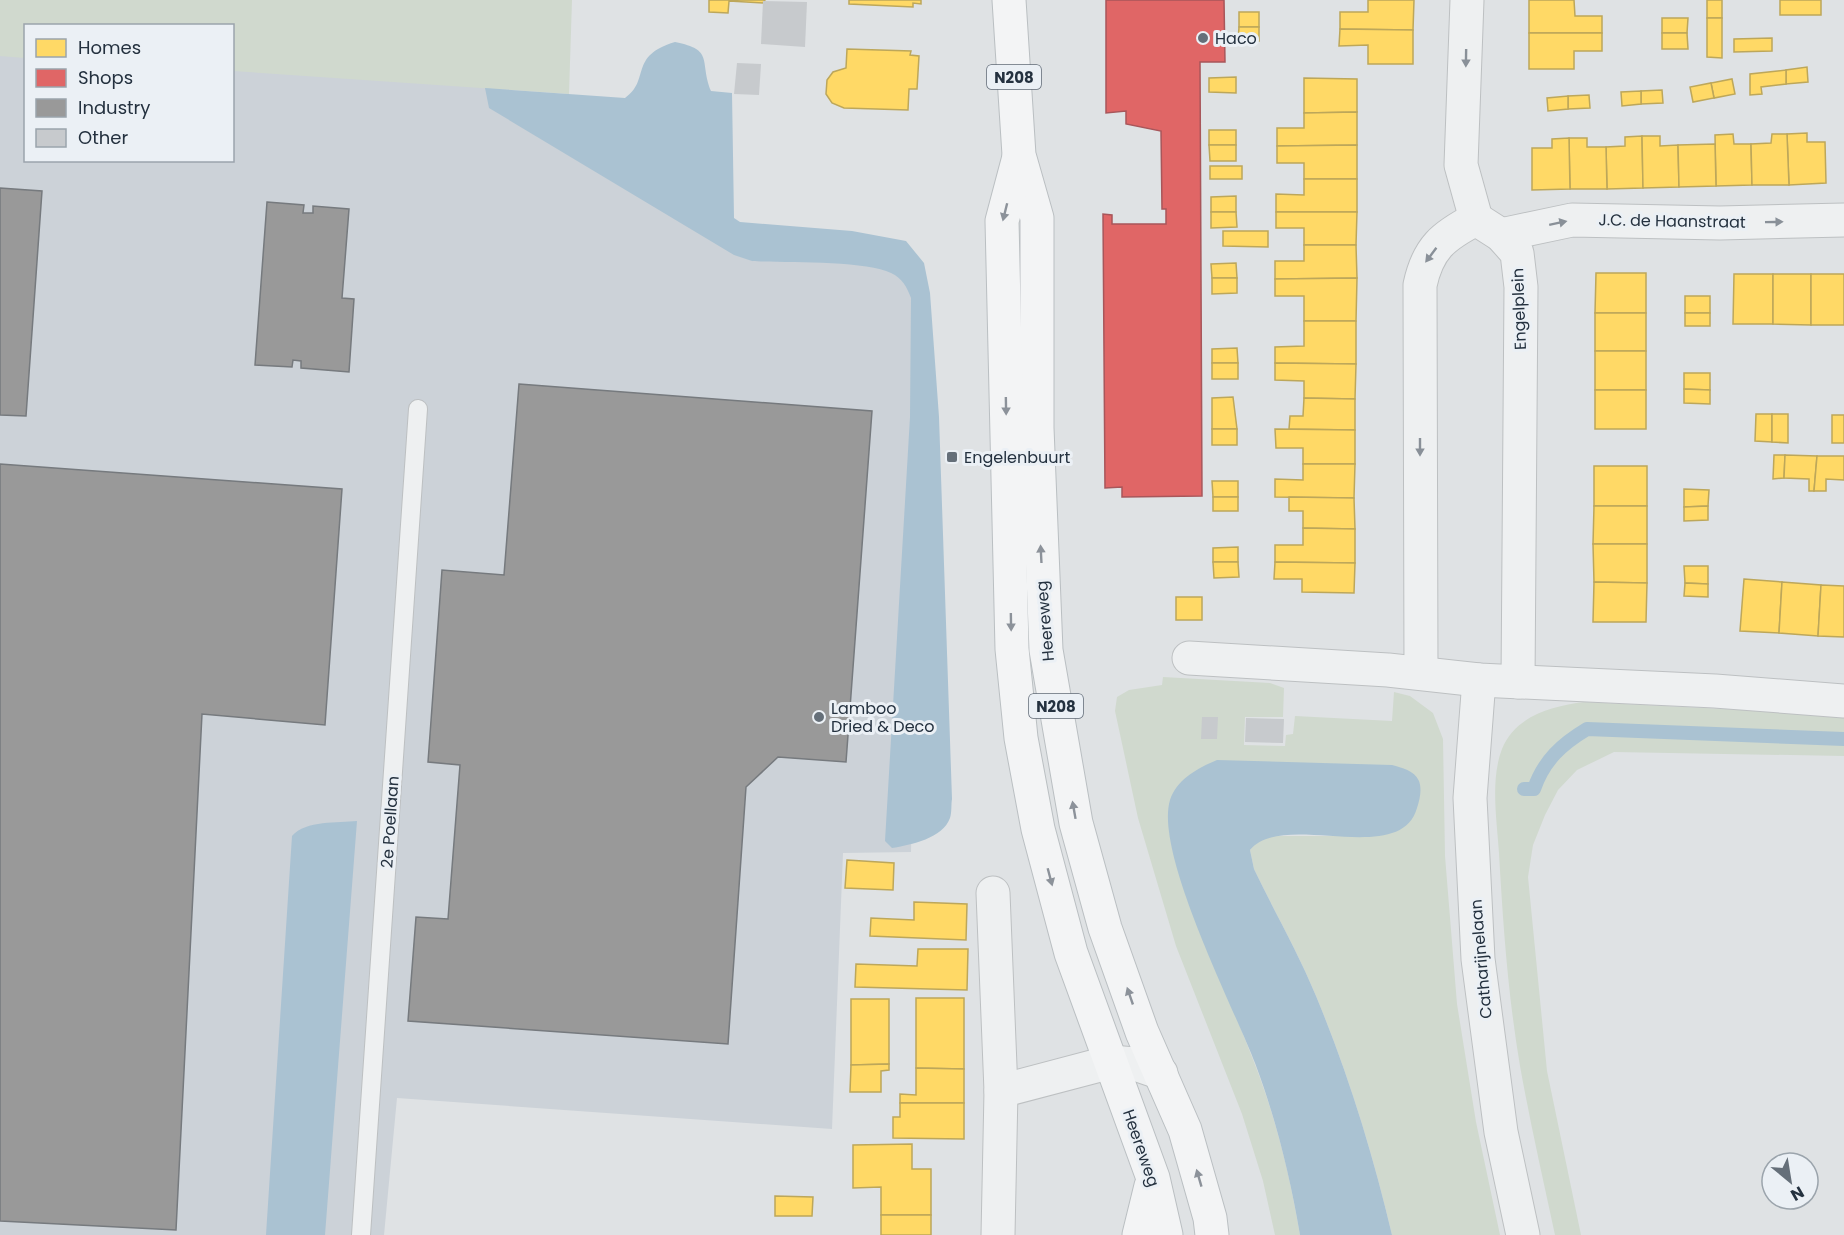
<svg xmlns="http://www.w3.org/2000/svg" width="1844" height="1235" font-family="Poppins,sans-serif">
	<rect width="100%" height="100%" fill="#dfe2e4"/>
	<path fill="#ccd2d8" d="M0,43L25,44L26,160H232L233,56L477,70L512,102L726,234L902,264L923,338L911,852L843,853L832,1129L397,1098L384,1235H0Z"/>
	<g fill="#d0d9ce">
		<path d="M0,0H572L569,94L233,71L232,26H26L25,58L0,56Z"/>
		<path d="M1163,677L1270,683L1284,688L1283,717H1245L1244,745L1285,746L1286,735L1293,734L1295,716L1392,721L1394,692L1410,696L1433,713L1443,739L1445,856L1457,1004L1476,1122L1500,1235H1392C1373,1154 1348,1073 1316,996C1298,952 1274,911 1254,869L1250,850L1258,840L1274,836H1373L1169,830C1186,912 1225,985 1254,1062C1276,1118 1290,1176 1300,1235H1275L1263,1181L1242,1114L1176,946L1138,818L1115,711L1117,697L1129,690L1162,685Z"/>
		<path d="M1584,702L1844,715V756L1614,752L1577,770L1558,790L1545,815L1533,845L1528,877L1547,1071L1581,1235H1555C1543,1179 1530,1122 1520,1066C1508,995 1503,924 1499,853C1497,821 1490,780 1502,749C1515,716 1552,706 1584,702Z"/>
	</g>
	<g fill="#aac2d2">
		<path d="M675,42C715,50 699,61 711,91L732,93L734,218L740,222L852,231L906,241L924,263L930,293L939,417L952,799C951,804 952,812 950,818C943,838 911,845 892,848L885,841L910,417L911,298C907,287 902,278 891,273C866,260 784,263 752,261L734,255L489,108L485,88L625,98C651,80 628,56 675,42Z"/>
		<path d="M1217,760L1392,765C1402,768 1414,770 1419,781C1422,789 1420,799 1417,808C1400,868 1282,810 1250,850L1254,869C1274,911 1298,952 1316,996C1348,1073 1373,1154 1392,1235H1300C1290,1176 1276,1119 1255,1063C1234,1008 1154,853 1170,800C1177,779 1198,768 1217,760Z"/>
		<path d="M357,821L325,1235H266L292,836C306,820 338,823 357,821Z"/>
	</g>
	<g fill="#ffd966" stroke="#bda75a" stroke-width="1.5">
		<path d="M709,0H765L763,3L729,1L728,13L709,12Z"/>
		<path d="M849,0H921V4L913,3V7L849,4Z"/>
		<path d="M1368,0H1414L1413,30L1340,29V12H1368Z"/>
		<path d="M1529,0H1574L1575,16H1602V33H1529Z"/>
		<rect x="1707" y="0" width="15" height="18"/>
		<rect x="1780" y="0" width="41" height="15"/>
		<rect x="1239" y="12" width="20" height="15"/>
		<path d="M1662,18H1688L1687,33H1662Z"/>
		<path d="M1707,18H1722V58L1707,57Z"/>
		<path d="M1239,27H1259V41H1238Z"/>
		<path d="M1340,29L1413,30V64H1368V45L1339,46Z"/>
		<path d="M1529,33H1602V51H1574V69H1529Z"/>
		<path d="M1662,33H1687L1688,49H1662Z"/>
		<path d="M1772,38V51L1734,52V39Z"/>
		<path d="M847,49L911,51L910,55L919,56L917,89H909L908,110L844,108L832,103L826,94L827,80L833,72L846,68Z"/>
		<path d="M1807,67L1808,82L1786,84V70Z"/>
		<path d="M1786,70V84L1761,87L1762,94L1750,95V74Z"/>
		<path d="M1236,77V93L1209,92V78Z"/>
		<path d="M1304,78L1357,79V112L1304,113Z"/>
		<path d="M1732,79L1735,94L1714,98L1711,83Z"/>
		<path d="M1711,83L1714,98L1693,102L1690,87Z"/>
		<path d="M1662,90L1663,103L1641,104V91Z"/>
		<path d="M1641,91V104L1622,106L1621,92Z"/>
		<path d="M1589,95L1590,108L1568,109V96Z"/>
		<path d="M1568,96V109L1548,111L1547,98Z"/>
		<path d="M1357,112V145L1277,146V128H1304V113Z"/>
		<rect x="1209" y="130" width="27" height="15"/>
		<path d="M1807,133V142H1825L1826,183L1789,185L1787,134Z"/>
		<path d="M1733,134L1734,144H1751L1752,185L1716,186L1715,135Z"/>
		<path d="M1772,134H1787L1789,185H1752L1751,144L1771,143Z"/>
		<path d="M1642,136L1643,188L1607,189L1606,147L1625,146V137Z"/>
		<path d="M1642,136H1660V146L1678,145L1679,187L1643,188Z"/>
		<path d="M1569,138H1587V147H1606L1607,189H1570Z"/>
		<path d="M1569,138L1570,189L1532,190V148H1552V139Z"/>
		<path d="M1715,144L1716,186L1679,187L1678,145Z"/>
		<path d="M1209,145H1236V161H1210Z"/>
		<path d="M1357,145V179H1304V163H1277V146Z"/>
		<rect x="1210" y="166" width="32" height="13"/>
		<path d="M1304,179H1357V212H1276V194L1304,195Z"/>
		<path d="M1236,196V212H1211V197Z"/>
		<path d="M1211,212H1236L1237,227L1211,228Z"/>
		<path d="M1276,212H1357L1356,245H1304V228H1276Z"/>
		<path d="M1223,231H1268V247L1223,246Z"/>
		<path d="M1304,245H1356L1357,278L1275,279V261H1304Z"/>
		<path d="M1236,263L1237,278H1212L1211,264Z"/>
		<path d="M1596,273H1646V313H1595Z"/>
		<path d="M1734,274H1773V324H1733Z"/>
		<path d="M1773,274H1811V325L1773,324Z"/>
		<rect x="1811" y="274" width="33" height="51"/>
		<path d="M1212,278H1237V293L1212,294Z"/>
		<path d="M1357,278L1356,321H1304V296H1275V279Z"/>
		<rect x="1685" y="296" width="25" height="17"/>
		<rect x="1595" y="313" width="51" height="38"/>
		<rect x="1685" y="313" width="25" height="13"/>
		<path d="M1304,321H1356V364L1275,363V347L1304,346Z"/>
		<path d="M1237,348L1238,363H1212V349Z"/>
		<rect x="1595" y="351" width="51" height="39"/>
		<rect x="1212" y="363" width="26" height="16"/>
		<path d="M1275,363L1356,364L1355,399L1304,398V381L1275,380Z"/>
		<path d="M1684,373H1710V390L1684,389Z"/>
		<path d="M1684,389L1710,390V404L1684,403Z"/>
		<rect x="1595" y="390" width="51" height="39"/>
		<path d="M1233,397L1237,429H1212V398Z"/>
		<path d="M1304,398L1355,399V430L1289,429L1290,416H1303Z"/>
		<path d="M1756,414H1772V442L1755,441Z"/>
		<path d="M1772,414H1788V443L1772,442Z"/>
		<rect x="1832" y="415" width="12" height="28"/>
		<rect x="1212" y="429" width="25" height="16"/>
		<path d="M1275,429L1355,430V464H1303V448H1276Z"/>
		<path d="M1774,455H1785L1784,478L1773,479Z"/>
		<path d="M1785,455L1817,456L1814,491H1809V479L1784,478Z"/>
		<path d="M1817,456H1844V480L1826,479V491H1814Z"/>
		<path d="M1303,464H1355L1354,498L1275,497V479L1303,480Z"/>
		<rect x="1594" y="466" width="53" height="40"/>
		<path d="M1212,481H1238V497H1213Z"/>
		<path d="M1684,489L1709,490L1708,506L1684,507Z"/>
		<rect x="1213" y="497" width="25" height="14"/>
		<path d="M1289,497L1354,498L1355,529L1303,528V511H1289Z"/>
		<path d="M1594,506H1647V544H1593Z"/>
		<path d="M1708,506V520L1684,521V507Z"/>
		<path d="M1303,528L1355,529V563L1275,562V545H1303Z"/>
		<path d="M1593,544H1647V583L1594,582Z"/>
		<path d="M1238,547V562H1213V548Z"/>
		<path d="M1213,562H1238L1239,577L1214,578Z"/>
		<path d="M1275,562L1355,563L1354,593L1302,592V579H1274Z"/>
		<path d="M1684,566H1708V584L1685,583Z"/>
		<path d="M1744,579L1782,582L1779,633L1740,631Z"/>
		<path d="M1594,582L1647,583L1646,622H1593Z"/>
		<path d="M1782,582L1821,585L1818,636L1779,633Z"/>
		<path d="M1685,583L1708,584V597L1684,596Z"/>
		<path d="M1821,585L1844,586V637L1818,636Z"/>
		<rect x="1176" y="597" width="26" height="23"/>
		<path d="M847,860L894,863L893,890L845,888Z"/>
		<path d="M914,902L967,904L966,940L870,936L871,918L914,920Z"/>
		<path d="M918,949H968L967,990L855,987L856,964L917,966Z"/>
		<path d="M916,998H964V1069L916,1068Z"/>
		<path d="M851,999H889V1064L851,1065Z"/>
		<path d="M889,1064V1070L881,1071V1092H850L851,1065Z"/>
		<path d="M916,1068L964,1069V1103H900V1094L916,1095Z"/>
		<path d="M900,1103H964V1139L893,1138V1117H900Z"/>
		<path d="M912,1144V1169H931V1215H881V1187L853,1188V1145Z"/>
		<path d="M775,1196L813,1197L812,1216H775Z"/>
		<rect x="881" y="1215" width="50" height="20"/>
	</g>
	<path fill="#e06666" stroke="#a8565a" stroke-width="1.5" d="M1106,0H1224L1225,62H1200L1202,496L1122,497V487L1105,488L1103,214L1112,215V224H1166V209H1162L1161,131L1126,124V111L1106,113Z"/>
	<g fill="#999" stroke="#767a7e" stroke-width="1.5">
		<path d="M0,188L42,191L26,416L0,415Z"/>
		<path d="M267,202L304,205L303,213H313V206L349,209L342,298L354,299L349,372L301,368V361L293,360L292,367L255,365Z"/>
		<path d="M519,384L872,411L846,762L778,757L746,787L728,1044L408,1021L416,917L448,919L460,765L428,762L442,570L504,575Z"/>
		<path d="M0,464L342,489L325,725L202,714L176,1230L0,1221Z"/>
	</g>
	<g fill="none" stroke-linecap="round" stroke-linejoin="round">
		<path stroke="#aac2d2" stroke-width="14" d="M1524,789H1534C1544,760 1562,744 1587,729L1844,739"/>
	</g>
	<g fill="#c7cacd">
		<path d="M763,1L807,2L805,47L761,44Z"/>
		<path d="M737,63L761,64L759,95L734,94Z"/>
		<path d="M1202,717H1218L1217,739H1201Z"/>
		<path d="M1246,718L1284,719L1283,743L1245,742Z"/>
	</g>
	<g fill="none" stroke-linecap="round" stroke-linejoin="round">
		<g stroke="#bdc0c2" stroke-width="20">
			<path id="lane" d="M361,1235L418,409"/>
		</g>
		<g stroke="#bdc0c2" stroke-width="35">
			<g id="street">
				<path d="M1467,0L1461,165L1476,219"/>
				<path d="M1476,219L1501,235L1517,253L1521,287L1518,682"/>
				<path d="M1501,235L1572,220L1720,223L1844,220"/>
				<path d="M1189,658L1388,670L1479,680L1715,691L1844,701"/>
				<path d="M1421,672L1420,285C1428,248 1443,236 1476,219"/>
				<path d="M1479,680L1470,798L1478,959L1501,1132L1523,1235"/>
				<path d="M993,893L1001,1091L998,1235"/>
				<path d="M1001,1091L1111,1062L1135,1064L1161,1073"/>
			</g>
		</g>
		<g stroke="#babfc2" stroke-width="35">
			<g id="primary">
				<path d="M1009,0L1019,155L1037,218V428L1046,650L1076,823L1105,928L1142,1032L1185,1130L1210,1218L1212,1235"/>
				<path d="M1019,157L1002,221L1012,649L1021,738L1038,829L1071,953L1153,1178L1166,1235"/>
				<path d="M1139,1235L1151,1186"/>
			</g>
		</g>
		<use href="#lane" stroke="#eef0f1" stroke-width="18"/>
		<use href="#street" stroke="#eef0f1" stroke-width="33"/>
		<use href="#primary" stroke="#f3f4f5" stroke-width="33"/>
	</g>
	<defs><path id="oneway-solid" d="M-6-.8H1V-3.2L6.5 0L1 3.2V.8H-6Z" transform="scale(1.5)"/></defs>
	<g fill="#899098">
		<use href="#oneway-solid" transform="translate(1466 58) rotate(91)"/>
		<use href="#oneway-solid" transform="translate(1774 222) rotate(-1)"/>
		<use href="#oneway-solid" transform="translate(1558 223) rotate(-12)"/>
		<use href="#oneway-solid" transform="translate(1431 255) rotate(127)"/>
		<use href="#oneway-solid" transform="translate(1420 447) rotate(90)"/>
	</g>
	<g fill="#8c929a">
		<use href="#oneway-solid" transform="translate(1005 212) rotate(104)"/>
		<use href="#oneway-solid" transform="translate(1006 406) rotate(89)"/>
		<use href="#oneway-solid" transform="translate(1041 554) rotate(-93)"/>
		<use href="#oneway-solid" transform="translate(1011 622) rotate(89)"/>
		<use href="#oneway-solid" transform="translate(1074 810) rotate(-100)"/>
		<use href="#oneway-solid" transform="translate(1050 877) rotate(75)"/>
		<use href="#oneway-solid" transform="translate(1130 996) rotate(-109)"/>
		<use href="#oneway-solid" transform="translate(1199 1178) rotate(-106)"/>
	</g>
	<g fill="#656f79" stroke="#ebf0f5" stroke-width="2">
		<circle cx="1203" cy="38" r="6"/>
		<rect x="946" y="451" width="12" height="12" rx="3"/>
		<circle cx="819" cy="717" r="6"/>
	</g>
	<g text-anchor="middle" dominant-baseline="central" stroke-width="6" stroke-linejoin="round" paint-order="stroke">
		<g fill="#ebf0f5" stroke="#606a76" stroke-width="1.5">
			<rect x="987" y="65" width="54" height="24" rx="4.5"/>
			<rect x="1029" y="694" width="54" height="24" rx="4.5"/>
		</g>
		<g font-size="15" font-weight="bold" fill="#24313f">
			<text x="1014" y="77">N208</text>
			<text x="1056" y="706">N208</text>
		</g>
		<g font-size="16" fill="#24313f" stroke="#ebf0f5" text-anchor="start">
			<text x="1215" y="38">Haco</text>
			<text x="964" y="457">Engelenbuurt</text>
			<text x="831" y="708">Lamboo<tspan x="831" dy="18">Dried &amp; Deco</tspan></text>
		</g>
		<g font-size="16" fill="#24313f" stroke="#ebf0f5">
			<text transform="translate(1672 221) rotate(1)">J.C. de Haanstraat</text>
			<text transform="translate(1519 309) rotate(-92)">Engelplein</text>
			<text transform="translate(1045 621) rotate(-95)">Heereweg</text>
			<text transform="translate(390 822) rotate(-86)">2e Poellaan</text>
			<text transform="translate(1481 959) rotate(-95)">Catharijnelaan</text>
			<text transform="translate(1141 1148) rotate(71)">Heereweg</text>
		</g>
	</g>
	<rect x="24" y="24" width="210" height="138" fill="#ebf0f5" stroke="#9ba4ac" stroke-width="1.5"/>
	<rect x="36" y="39" width="30" height="18" fill="#ffd966" stroke="#9ba4ac" stroke-width="1.5"/>
	<text x="78" y="54" font-size="18" fill="#24313f">Homes</text>
	<rect x="36" y="69" width="30" height="18" fill="#e06666" stroke="#9ba4ac" stroke-width="1.5"/>
	<text x="78" y="84" font-size="18" fill="#24313f">Shops</text>
	<rect x="36" y="99" width="30" height="18" fill="#999999" stroke="#9ba4ac" stroke-width="1.5"/>
	<text x="78" y="114" font-size="18" fill="#24313f">Industry</text>
	<rect x="36" y="129" width="30" height="18" fill="#c7cacd" stroke="#9ba4ac" stroke-width="1.5"/>
	<text x="78" y="144" font-size="18" fill="#24313f">Other</text>
	<g transform="translate(1790 1181) rotate(150)"><circle r="28" fill="#ebf0f5" stroke="#9ba4ac" stroke-width="1.5"/>
	<path d="M0-4.5L10 22L0 15L-10 22Z" fill="#656f79"/>
	<text y="-9" font-size="16" font-weight="bold" text-anchor="middle" fill="#24313f">N</text>
	</g>
</svg>
